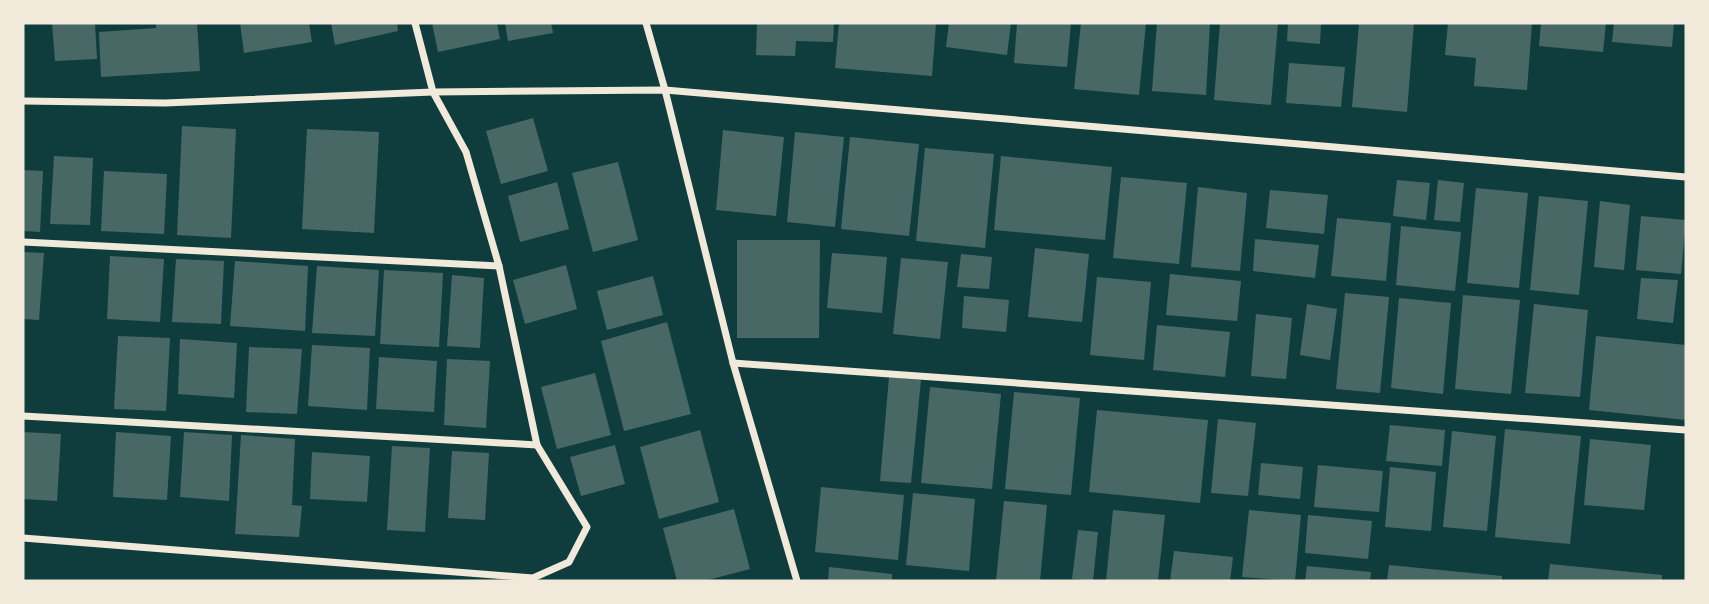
<svg xmlns="http://www.w3.org/2000/svg" width="1709" height="604" font-family="'Fira Sans Condensed',sans-serif">
	<rect width="100%" height="100%" fill="#0f3d3e"/>
	<g fill="#486865">
		<path d="M52,23H95L97,59L55,61Z"/>
		<path d="M156,23H197L200,71L101,77L99,32L156,28Z"/>
		<path d="M240,23H309L312,42L244,53Z"/>
		<path d="M331,23H397L398,31L335,45Z"/>
		<path d="M432,23H497L500,39L438,52Z"/>
		<path d="M505,23H551L553,33L508,41Z"/>
		<path d="M757,23H834L833,42L796,41L795,56L756,55Z"/>
		<path d="M839,23H936L932,76L835,68Z"/>
		<path d="M949,23H1011L1007,55L946,47Z"/>
		<path d="M1017,23H1071L1067,67L1014,63Z"/>
		<path d="M1081,23H1146L1139,95L1074,89Z"/>
		<path d="M1157,23H1210L1206,95L1152,91Z"/>
		<path d="M1220,23H1278L1271,105L1214,100Z"/>
		<path d="M1288,23H1321L1320,44L1287,41Z"/>
		<path d="M1359,23H1414L1407,112L1352,107Z"/>
		<path d="M1448,23H1532L1527,90L1474,86L1476,58L1445,55Z"/>
		<path d="M1541,23H1606L1603,52L1539,46Z"/>
		<path d="M1614,23H1674L1672,47L1612,42Z"/>
		<path d="M1289,63L1345,67L1341,107L1286,103Z"/>
		<path d="M533,118L548,171L501,184L486,131Z"/>
		<path d="M182,126L236,129L231,238L177,235Z"/>
		<path d="M307,129L379,132L374,233L302,229Z"/>
		<path d="M723,130L784,137L776,216L716,210Z"/>
		<path d="M795,132L844,137L835,227L787,222Z"/>
		<path d="M850,137L919,144L909,236L841,229Z"/>
		<path d="M925,148L994,154L985,248L916,241Z"/>
		<path d="M54,156L93,158L90,225L50,224Z"/>
		<path d="M1001,156L1112,167L1105,240L994,230Z"/>
		<path d="M618,162L638,240L593,252L572,173Z"/>
		<path d="M23,170L43,171L40,232L23,231Z"/>
		<path d="M104,171L167,174L164,234L101,231Z"/>
		<path d="M1121,177L1187,183L1179,264L1113,258Z"/>
		<path d="M1397,180L1430,183L1426,220L1393,216Z"/>
		<path d="M1438,180L1464,183L1460,222L1434,220Z"/>
		<path d="M557,182L569,229L520,242L508,196Z"/>
		<path d="M1198,187L1247,193L1240,271L1191,267Z"/>
		<path d="M1476,188L1528,193L1519,288L1467,283Z"/>
		<path d="M1270,190L1328,195L1324,234L1266,228Z"/>
		<path d="M1539,196L1588,201L1579,295L1530,290Z"/>
		<path d="M1600,201L1630,205L1624,270L1594,267Z"/>
		<path d="M1641,216L1686,220L1681,274L1636,270Z"/>
		<path d="M1337,218L1391,223L1386,281L1331,276Z"/>
		<path d="M1401,226L1461,232L1455,291L1396,285Z"/>
		<path d="M1255,239L1319,245L1315,278L1253,271Z"/>
		<path d="M737,240H820L819,338H737Z"/>
		<path d="M1035,248L1089,254L1082,322L1028,317Z"/>
		<path d="M23,252L44,253L39,320L23,319Z"/>
		<path d="M832,253L887,257L882,313L827,308Z"/>
		<path d="M961,254L992,257L989,289L957,287Z"/>
		<path d="M110,256L164,259L160,322L107,319Z"/>
		<path d="M901,258L948,262L940,339L893,334Z"/>
		<path d="M176,259L224,261L221,324L172,322Z"/>
		<path d="M235,261L308,266L305,331L230,326Z"/>
		<path d="M566,265L577,309L525,324L513,280Z"/>
		<path d="M317,266L379,270L375,336L312,333Z"/>
		<path d="M384,270L443,273L439,347L380,344Z"/>
		<path d="M1170,274L1241,281L1237,321L1166,315Z"/>
		<path d="M452,275L484,278L480,348L447,346Z"/>
		<path d="M653,276L663,315L607,330L597,291Z"/>
		<path d="M1097,277L1151,282L1144,360L1090,355Z"/>
		<path d="M1641,278L1678,280L1673,323L1637,319Z"/>
		<path d="M1345,293L1389,297L1380,393L1336,389Z"/>
		<path d="M1463,295L1520,300L1511,394L1455,389Z"/>
		<path d="M964,296L1009,300L1006,332L962,328Z"/>
		<path d="M1399,298L1451,303L1443,394L1391,388Z"/>
		<path d="M1307,304L1337,309L1330,360L1300,355Z"/>
		<path d="M1534,304L1588,310L1580,397L1525,393Z"/>
		<path d="M1256,314L1292,318L1286,379L1251,376Z"/>
		<path d="M667,322L691,414L624,431L601,341Z"/>
		<path d="M1157,325L1230,332L1225,377L1153,370Z"/>
		<path d="M118,336L170,338L166,411L114,409Z"/>
		<path d="M1596,336L1686,345V420L1589,410Z"/>
		<path d="M180,339L237,343L234,398L178,394Z"/>
		<path d="M312,345L370,348L367,410L308,406Z"/>
		<path d="M249,347L302,349L297,414L246,412Z"/>
		<path d="M379,357L437,361L434,412L376,409Z"/>
		<path d="M447,359L490,361L486,428L444,425Z"/>
		<path d="M595,373L611,435L557,449L541,387Z"/>
		<path d="M889,377L921,380L911,483L880,481Z"/>
		<path d="M930,387L1001,394L992,489L921,483Z"/>
		<path d="M1014,392L1080,398L1071,495L1005,489Z"/>
		<path d="M1097,410L1208,420L1200,503L1089,492Z"/>
		<path d="M1218,419L1256,423L1248,496L1211,493Z"/>
		<path d="M1390,425L1445,430L1442,466L1386,461Z"/>
		<path d="M1505,429L1581,436L1570,544L1495,537Z"/>
		<path d="M700,430L719,502L659,519L640,447Z"/>
		<path d="M1452,431L1496,436L1487,531L1443,527Z"/>
		<path d="M23,432L61,434L57,501L23,499Z"/>
		<path d="M116,432L171,436L167,500L113,497Z"/>
		<path d="M184,432L232,435L229,501L180,497Z"/>
		<path d="M241,435L295,439L292,505L302,506L299,537L235,534Z"/>
		<path d="M1590,439L1651,445L1644,510L1584,505Z"/>
		<path d="M615,445L625,484L581,496L570,457Z"/>
		<path d="M392,446L430,448L425,532L387,530Z"/>
		<path d="M452,451L489,453L485,520L448,518Z"/>
		<path d="M312,452L370,456L367,502L310,499Z"/>
		<path d="M1261,463L1303,467L1300,499L1258,495Z"/>
		<path d="M1318,465L1383,471L1379,512L1314,507Z"/>
		<path d="M1390,467L1436,472L1431,531L1385,527Z"/>
		<path d="M821,487L904,495L898,560L815,552Z"/>
		<path d="M913,493L975,499L969,571L906,565Z"/>
		<path d="M1004,501L1047,505L1040,581H996Z"/>
		<path d="M734,509L750,569L704,581H677L663,528Z"/>
		<path d="M1113,510L1165,515L1158,581H1106Z"/>
		<path d="M1249,510L1301,515L1295,581L1242,577Z"/>
		<path d="M1308,515L1372,521L1368,559L1305,553Z"/>
		<path d="M1078,530L1098,532L1093,581L1072,579Z"/>
		<path d="M1174,551L1233,557L1230,581H1170Z"/>
		<path d="M1550,564L1662,575V581H1548Z"/>
		<path d="M1389,565L1502,576V581H1387Z"/>
		<path d="M1307,566L1371,572L1370,581H1305Z"/>
		<path d="M829,567L892,574V581H828Z"/>
	</g>
	<g fill="none" stroke-linecap="round" stroke-linejoin="round">
		<g stroke="#f1e9da" stroke-width="7">
			<path d="M646,23L665,90L733,363L797,581"/>
			<path d="M23,101L165,103L433,92L665,90L1686,177"/>
			<path d="M23,242L499,266"/>
			<path d="M733,363L1686,430"/>
			<path d="M23,416L537,445"/>
			<path d="M23,538L533,578L569,562L587,527L537,445L499,266L466,152L433,92L415,23"/>
		</g>
	</g>
	<rect width="1709" height="604" fill="none" stroke="#f1e9da" stroke-width="49"/>
</svg>
